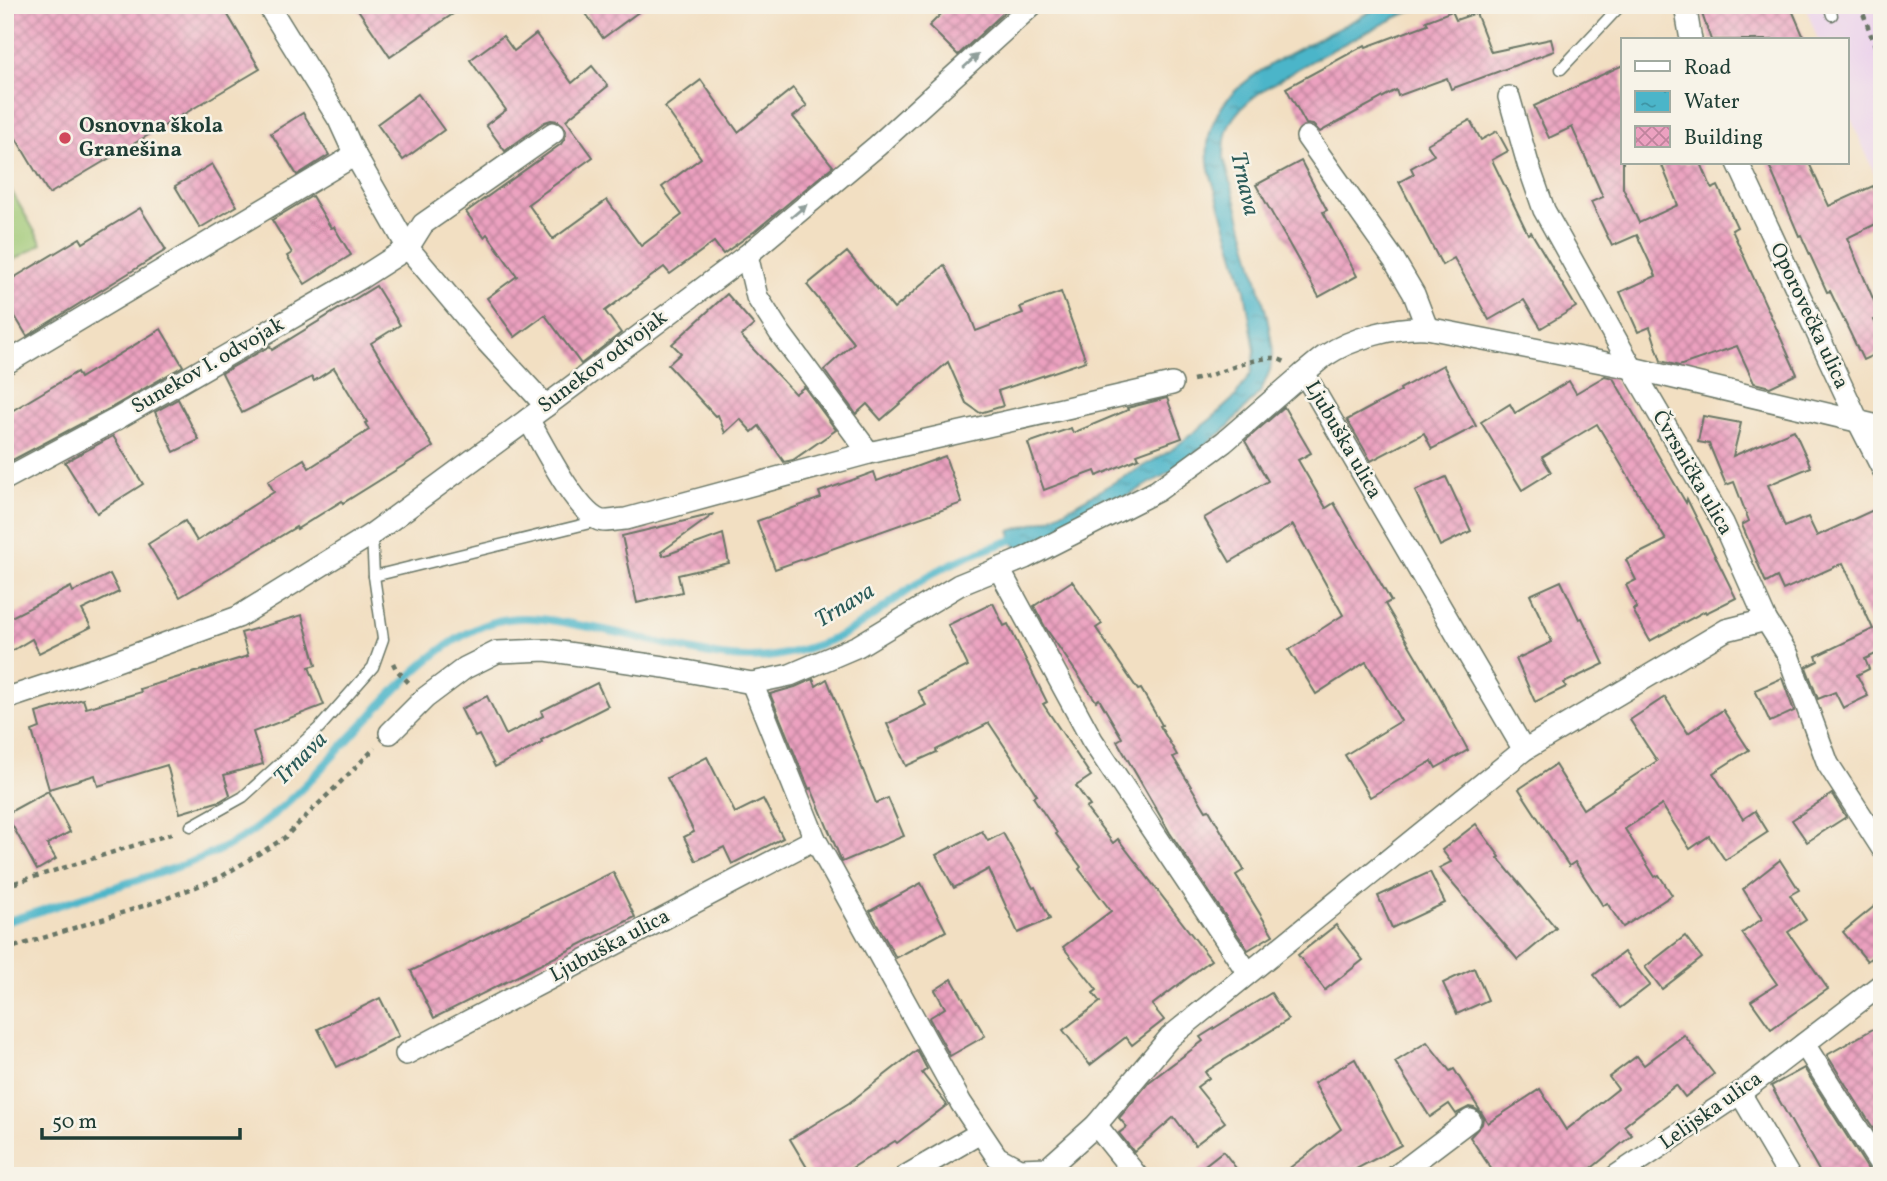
<svg xmlns="http://www.w3.org/2000/svg" width="1887" height="1181" font-family="Vollkorn,serif">
	<defs>
		<pattern id="water-ripples" width="26" height="14" patternUnits="userSpaceOnUse" patternTransform="scale(1.75)"><rect width="26" height="14" fill="#4bb5c9"/><path d="M2 4q2-2 4 0t4 0M15 11q2-2 4 0t4 0" fill="none" stroke="#3e94a4"/></pattern>
		<pattern id="building-cross-hatch" width="8" height="8" patternUnits="userSpaceOnUse" patternTransform="scale(1.75)"><rect width="8" height="8" fill="#eca1c0"/><path d="M0 0l8 8M0 8l8-8" fill="none" stroke="#bf849d"/></pattern>
	</defs>
	<rect width="100%" height="100%" fill="#f7f3e8"/>
	<filter id="ink" filterUnits="userSpaceOnUse"><feTurbulence type="fractalNoise" baseFrequency=".0143" numOctaves="2"/><feDisplacementMap in="SourceGraphic" scale="14" xChannelSelector="R" yChannelSelector="G"/><feConvolveMatrix kernelMatrix="1 2 1 2 8 2 1 2 1" color-interpolation-filters="sRGB"/></filter>
	<filter id="wash" filterUnits="userSpaceOnUse"><feTurbulence type="fractalNoise" baseFrequency=".00686" numOctaves="4" result="noise"/><feDisplacementMap in="SourceGraphic" scale="28" xChannelSelector="R" yChannelSelector="G"/><feGaussianBlur stdDeviation="1.57" result="paint"/><feColorMatrix in="noise" values="0 0 0 0 0 0 0 0 0 0 0 0 0 0 0 0 0 1.4 0 .05"/><feComposite in="paint" operator="in"/></filter>
	<g filter="url(#wash)">
		<rect width="100%" height="100%" fill="#f2dfc2"/>
		<path fill="#ebd1ec" d="M1805,5H1882V191L1847,109V40H1818Z"/>
		<path fill="#9fc874" stroke="#5f8254" stroke-width="2" d="M5,180L42,244L5,265Z"/>
		<path fill="url(#water-ripples)" stroke="#35797e" stroke-width="2" d="M1383,5H1432C1410,9 1390,21 1371,30C1334,49 1296,68 1262,91C1252,98 1241,107 1234,117C1225,130 1224,143 1224,158L1267,316L1273,350L1270,370L1261,391L1225,430L1170,472L1052,538L1017,551L1010,531L1049,519L1170,451L1211,419L1235,397L1251,373L1255,351L1245,290L1209,169C1197,100 1260,69 1312,42C1335,30 1359,18 1383,5Z"/>
		<g fill="none" stroke-linecap="round" stroke-linejoin="round">
			<path stroke="#4bb5c9" stroke-width="8" d="M5,922C42,911 79,898 115,887C162,872 219,857 258,827C301,794 336,752 373,713C406,679 445,638 491,623C519,614 549,619 577,625C603,629 629,635 656,642C694,651 735,663 775,656C801,651 829,643 851,630C878,615 901,593 927,577C956,559 990,547 1022,537"/>
		</g>
		<g id="blocks">
			<g fill="url(#building-cross-hatch)">
				<path d="M5,5H222L260,69L49,194L5,120Z"/>
				<path d="M355,5H466L390,57Z"/>
				<path d="M580,5H648L603,38Z"/>
				<path d="M950,5H1012L958,55L929,26Z"/>
				<path d="M1699,5H1790L1805,40H1711Z"/>
				<path d="M1452,11L1456,20L1476,13L1491,52L1551,39L1554,51L1451,89L1447,78L1398,96L1396,90L1320,132L1313,125L1306,124L1286,88L1365,45L1366,47L1428,24L1426,21Z"/>
				<path d="M536,34L572,83L592,66L608,86L566,120L593,157L528,204L553,239L607,200L641,246L682,215L662,187L701,158L665,107L701,80L738,132L793,88L807,106L793,117L833,166L755,231L723,254L714,242L670,274L664,267L605,311L621,333L581,364L545,315L515,337L487,298L517,276L487,234L484,237L466,212L561,144L565,138L566,131L563,125L558,121L551,120L545,122L505,151L486,125L506,110L470,60L503,36L514,51Z"/>
				<path d="M1623,65V188L1639,223L1678,205L1661,163H1701L1712,189L1718,186L1737,227L1732,230L1797,374L1770,387L1754,383L1737,346L1679,366L1661,361L1650,327L1638,332L1620,292L1656,276L1637,235L1612,246L1591,202L1603,197L1572,127L1549,138L1534,106Z"/>
				<path d="M418,94L444,130L403,160L377,124Z"/>
				<path d="M303,113L329,155L297,175L271,133Z"/>
				<path d="M1470,120L1481,140L1497,131L1508,151L1492,160L1528,234L1531,232L1576,307L1541,328L1524,300L1489,320L1454,258L1442,265L1399,182L1414,174L1411,168L1434,155L1427,144Z"/>
				<path d="M1301,161L1327,210L1323,212L1357,276L1319,297L1256,185Z"/>
				<path d="M1768,163H1809L1829,206L1873,186L1882,205V221L1847,238L1881,317L1874,320L1882,337V351L1863,360L1830,291L1827,292L1801,235L1799,236Z"/>
				<path d="M212,164L237,206L200,228L175,186Z"/>
				<path d="M312,196L331,228L334,227L351,255L305,284L287,256L292,253L272,220Z"/>
				<path d="M140,208L166,250L27,336L5,300V283L80,238L83,243Z"/>
				<path d="M847,252L894,309L944,265L968,310L976,331L1023,313L1020,307L1061,292L1086,361L998,391L1003,406L980,413L966,403L948,362L881,420L867,404L856,414L824,370L854,343L807,285Z"/>
				<path d="M376,286L400,325L371,343L433,447L343,503L342,501L297,529L296,527L180,597L148,544L185,521L197,541L274,492L268,481L304,459L309,468L369,430L365,423L367,422L334,368L314,381L312,377L242,413L222,373L270,346L272,350Z"/>
				<path d="M727,294L754,325L741,336L795,394L804,387L836,430L793,460L784,462L759,426L752,432L740,419L725,433L718,415L715,416L668,365L681,353L672,344Z"/>
				<path d="M161,329L183,366L109,409L5,464V415L77,372L80,378Z"/>
				<path d="M1443,365L1476,426L1432,449L1424,433L1371,461L1347,420L1401,391L1400,389Z"/>
				<path d="M1605,376L1613,378L1686,503L1687,499L1736,598L1706,613L1705,611L1650,641L1633,610L1637,608L1626,585L1636,580L1626,560L1666,540L1597,424L1542,457L1551,472L1522,490L1481,422L1510,404L1515,413L1569,381L1576,393Z"/>
				<path d="M1167,398L1182,438L1137,454L1139,458L1097,476L1095,471L1044,490L1028,443L1071,428L1073,433L1128,410L1127,408Z"/>
				<path d="M178,399L199,440L174,452L155,412Z"/>
				<path d="M1284,407L1311,453L1298,460L1326,508L1334,503L1391,601L1385,604L1434,687L1468,750L1436,768L1432,761L1370,797L1345,755L1401,721L1366,662L1316,694L1289,650L1343,615L1293,525L1230,562L1204,518L1268,481L1245,441Z"/>
				<path d="M1703,416L1741,423L1733,456L1794,430L1811,467L1768,485L1785,527L1808,517L1817,536L1882,506V651L1865,659L1869,669L1857,675L1868,696L1843,708L1835,692L1818,699L1806,667L1818,661L1816,656L1873,629L1843,563L1783,590L1777,577L1766,583L1742,525L1749,521L1734,482L1726,485L1709,444L1698,442Z"/>
				<path d="M113,436L143,484L97,513L65,462Z"/>
				<path d="M945,456L962,503L775,569L757,521L821,498L819,492L874,472L877,481Z"/>
				<path d="M1446,477L1471,531L1440,546L1415,491Z"/>
				<path d="M714,514L661,552L663,556L723,534L729,563L678,575L682,592L637,603L622,536Z"/>
				<path d="M110,574L119,592L82,610L91,627L39,653L32,639L5,655V620L71,587L73,592Z"/>
				<path d="M1072,581L1102,624L1096,628L1138,690L1141,689L1162,725L1160,726L1177,755L1173,757L1206,811L1209,810L1244,870L1236,875L1273,935L1248,950L1170,833L1117,741L1122,738L1099,699L1096,701L1045,627L1034,606Z"/>
				<path d="M1561,581L1579,619L1582,618L1604,664L1564,683L1566,687L1535,702L1516,659L1552,642L1530,595Z"/>
				<path d="M993,603L1004,626L1008,624L1047,702L1043,704L1091,776L1076,786L1090,806L1086,808L1113,843L1118,839L1211,960L1152,1005L1164,1020L1132,1045L1126,1037L1090,1065L1063,1030L1100,1002L1093,993L1097,990L1063,947L1111,911L1079,869L1081,867L1056,834L1057,833L1033,797L1037,795L989,723L936,750L937,752L906,766L887,724L926,705L918,691L968,666L948,625Z"/>
				<path d="M302,615L316,665L309,667L324,705L253,732L263,764L224,775L230,795L220,801L180,813L167,765L98,786L95,775L49,789L32,731L40,728L36,713L83,699L86,708L141,692L140,689L248,656L241,633Z"/>
				<path d="M1782,678L1794,711L1770,722L1755,690Z"/>
				<path d="M813,679L816,686L827,679L876,803L888,798L904,836L842,862L811,788L809,789L770,694L795,687Z"/>
				<path d="M597,683L608,706L541,740L542,743L495,767L479,735L475,737L461,709L487,696L506,735L543,716L541,711Z"/>
				<path d="M1665,697L1688,733L1723,710L1749,750L1713,773L1743,819L1755,811L1768,832L1725,860L1709,836L1690,849L1662,805L1625,829L1655,877L1659,875L1672,895L1623,927L1607,903L1603,906L1575,862L1569,866L1519,789L1555,765L1583,809L1657,761L1630,720Z"/>
				<path d="M707,757L735,813L763,799L783,838L732,864L724,847L696,861L684,837L694,832L667,778Z"/>
				<path d="M48,791L70,832L47,844L56,859L37,870L6,814Z"/>
				<path d="M1832,794L1846,817L1807,842L1792,820Z"/>
				<path d="M1476,824L1500,857L1498,858L1556,928L1518,960L1439,868L1451,862L1442,850Z"/>
				<path d="M982,831L988,841L1003,833L1033,888L1035,887L1050,919L1018,933L989,869L954,888L936,855Z"/>
				<path d="M1780,860L1799,890L1790,895L1806,920L1788,932L1828,989L1771,1029L1751,1001L1777,984L1742,933L1762,919L1743,889Z"/>
				<path d="M613,872L635,917L434,1018L411,971Z"/>
				<path d="M1430,872L1445,903L1392,928L1378,896Z"/>
				<path d="M921,883L946,931L896,958L870,911Z"/>
				<path d="M1882,900V949L1867,961L1843,932Z"/>
				<path d="M1336,925L1363,960L1325,990L1298,955Z"/>
				<path d="M1685,936L1702,958L1662,989L1645,967Z"/>
				<path d="M1624,952L1650,985L1620,1008L1594,975Z"/>
				<path d="M1474,968L1488,1000L1457,1014L1443,983Z"/>
				<path d="M952,979L985,1036L950,1056L929,1018L945,1008L935,990Z"/>
				<path d="M1271,993L1288,1020L1205,1072L1209,1078L1197,1087L1225,1122L1195,1145L1174,1117L1134,1152L1119,1133L1127,1127L1119,1118L1149,1082L1203,1041L1200,1037Z"/>
				<path d="M380,998L399,1036L337,1067L318,1029Z"/>
				<path d="M1882,1024V1142L1827,1055Z"/>
				<path d="M1684,1035L1714,1074L1685,1097L1676,1085L1624,1126L1632,1135L1582,1176H1496L1470,1137L1482,1124L1483,1118L1480,1112L1474,1108L1469,1107L1456,1114L1449,1104L1430,1117L1395,1062L1427,1042L1450,1071L1454,1069L1488,1123L1540,1089L1566,1130L1618,1089L1609,1077L1637,1056L1644,1065Z"/>
				<path d="M917,1050L927,1069L922,1073L947,1105L897,1143L895,1141L839,1176H812L790,1139L849,1103Z"/>
				<path d="M1355,1059L1401,1145L1356,1169L1361,1176H1279L1341,1129L1314,1083Z"/>
				<path d="M1804,1068L1871,1174L1873,1176H1822L1771,1086Z"/>
				<path d="M1223,1151L1242,1176H1191Z"/>
			</g>
		</g>
	</g>
	<g filter="url(#ink)">
		<use href="#blocks" fill-opacity="0" stroke="#697666" stroke-width="2"/>
		<g fill="none" stroke-linecap="round" stroke-linejoin="round">
			<g stroke="#697666" stroke-width="13">
				<g id="service">
					<path d="M1829,5L1832,15"/>
					<path d="M1561,69L1621,5"/>
					<path d="M374,576L598,521"/>
					<path d="M191,826L243,797L320,727L373,667L383,639L374,576L372,534"/>
				</g>
			</g>
			<g stroke="#697666" stroke-width="24">
				<g id="minor">
					<path d="M268,5L339,120L355,155L408,248L487,342L546,406"/>
					<path d="M1685,5L1691,40"/>
					<path d="M1509,97L1528,164L1544,210L1632,368L1723,523L1766,620L1788,655L1828,764L1882,848"/>
					<path d="M1738,163L1858,421L1882,468"/>
					<path d="M747,255L757,297L780,333L869,453"/>
					<path d="M1427,328L1632,368L1882,427"/>
					<path d="M5,364L355,155"/>
					<path d="M1304,373C1311,367 1318,361 1325,356C1351,338 1397,326 1427,328L1414,294L1394,260L1307,137"/>
					<path d="M528,419C542,443 575,510 599,520C606,523 619,519 626,519L869,453L1172,384"/>
					<path d="M5,479L115,420L361,278L408,248L423,224L553,133"/>
					<path d="M999,569L1092,740L1248,973"/>
					<path d="M752,683L815,839L961,1103L997,1157L1019,1169L1048,1168L1096,1125L1170,1037L1524,750L1726,630L1766,620"/>
					<path d="M5,699L95,669L238,617L372,534L546,406L747,255L877,146L1032,5"/>
					<path d="M390,733L425,698L465,668L497,652L546,650L664,667L752,683L790,675L858,646L959,585L1025,558L1157,491L1224,442L1304,373L1524,750"/>
					<path d="M1804,1044L1882,1167"/>
					<path d="M406,1054L815,839"/>
					<path d="M1740,1093L1789,1176"/>
					<path d="M1096,1125L1137,1176"/>
					<path d="M906,1176L980,1133"/>
					<path d="M1396,1176L1470,1120"/>
					<path d="M1616,1176L1740,1093L1882,984"/>
				</g>
			</g>
			<g stroke="#697666" stroke-width="4.5" stroke-dasharray="5 5" stroke-linecap="butt">
				<path d="M1860,5L1882,65"/>
				<path d="M1193,380C1216,375 1253,357 1274,358C1277,358 1283,361 1285,362"/>
				<path d="M393,663L396,669L409,683"/>
				<path d="M5,886L174,833"/>
				<path d="M5,950L162,900L219,878L283,839L375,748"/>
			</g>
			<use href="#service" stroke="#fff" stroke-width="10"/>
			<use href="#minor" stroke="#fff" stroke-width="21"/>
		</g>
		<defs><path id="oneway-solid" d="M-6-.8H1V-3.2L6.5 0L1 3.2V.8H-6Z" transform="scale(1.75)"/></defs>
		<g fill="#8f9e9a">
			<use href="#oneway-solid" transform="translate(971 61) rotate(-42)"/>
			<use href="#oneway-solid" transform="translate(799 211) rotate(-40)"/>
		</g>
	</g>
	<circle fill="#d1495b" stroke="#f7f3e8" stroke-width="2.5" cx="65" cy="138" r="7"/>
	<g text-anchor="middle" dominant-baseline="central" stroke-width="5" stroke-linejoin="round" paint-order="stroke">
		<g font-size="21" font-weight="bold" fill="#1f3d34" stroke="#f7f3e8" text-anchor="start">
			<text x="79" y="126">Osnovna škola<tspan x="79" dy="24">Granešina</tspan></text>
		</g>
		<g font-size="21" fill="#1f3d34" stroke="#f7f3e8">
			<text transform="translate(1809 316) rotate(65)">Oporovečka ulica</text>
			<text transform="translate(603 362) rotate(-37)">Sunekov odvojak</text>
			<text transform="translate(208 366) rotate(-30)">Sunekov I. odvojak</text>
			<text transform="translate(1343 440) rotate(60)">Ljubuška ulica</text>
			<text transform="translate(1692 473) rotate(60)">Čvrsnička ulica</text>
			<text transform="translate(610 946) rotate(-28)">Ljubuška ulica</text>
			<text transform="translate(1711 1111) rotate(-35)">Lelijska ulica</text>
		</g>
		<g font-size="23" font-style="italic" fill="#2a5b59" stroke="#f7f3e8">
			<text transform="translate(1244 184) rotate(77)">Trnava</text>
			<text transform="translate(845 606) rotate(-31)">Trnava</text>
			<text transform="translate(301 759) rotate(-45)">Trnava</text>
		</g>
	</g>
	<rect width="1887" height="1181" fill="none" stroke="#f7f3e8" stroke-width="28"/>
	<rect x="1621" y="38" width="228" height="126" fill="#f7f3e8" stroke="#a1aaa0" stroke-width="2"/>
	<rect x="1635" y="61" width="35" height="10" fill="#ffffff" stroke="#a1aaa0" stroke-width="2"/>
	<text x="1684" y="74" font-size="21" fill="#1f3d34">Road</text>
	<rect x="1635" y="91" width="35" height="21" fill="url(#water-ripples)" stroke="#a1aaa0" stroke-width="2"/>
	<text x="1684" y="108" font-size="21" fill="#1f3d34">Water</text>
	<rect x="1635" y="126" width="35" height="21" fill="url(#building-cross-hatch)" stroke="#a1aaa0" stroke-width="2"/>
	<text x="1684" y="144" font-size="21" fill="#1f3d34">Building</text>
	<path d="M42 1128v10h198v-10" fill="none" stroke="#1f3d34" stroke-width="3.5"/>
	<text x="52" y="1128" font-size="21" fill="#1f3d34" stroke="#f7f3e8" stroke-width="5" paint-order="stroke">50 m</text>
</svg>
